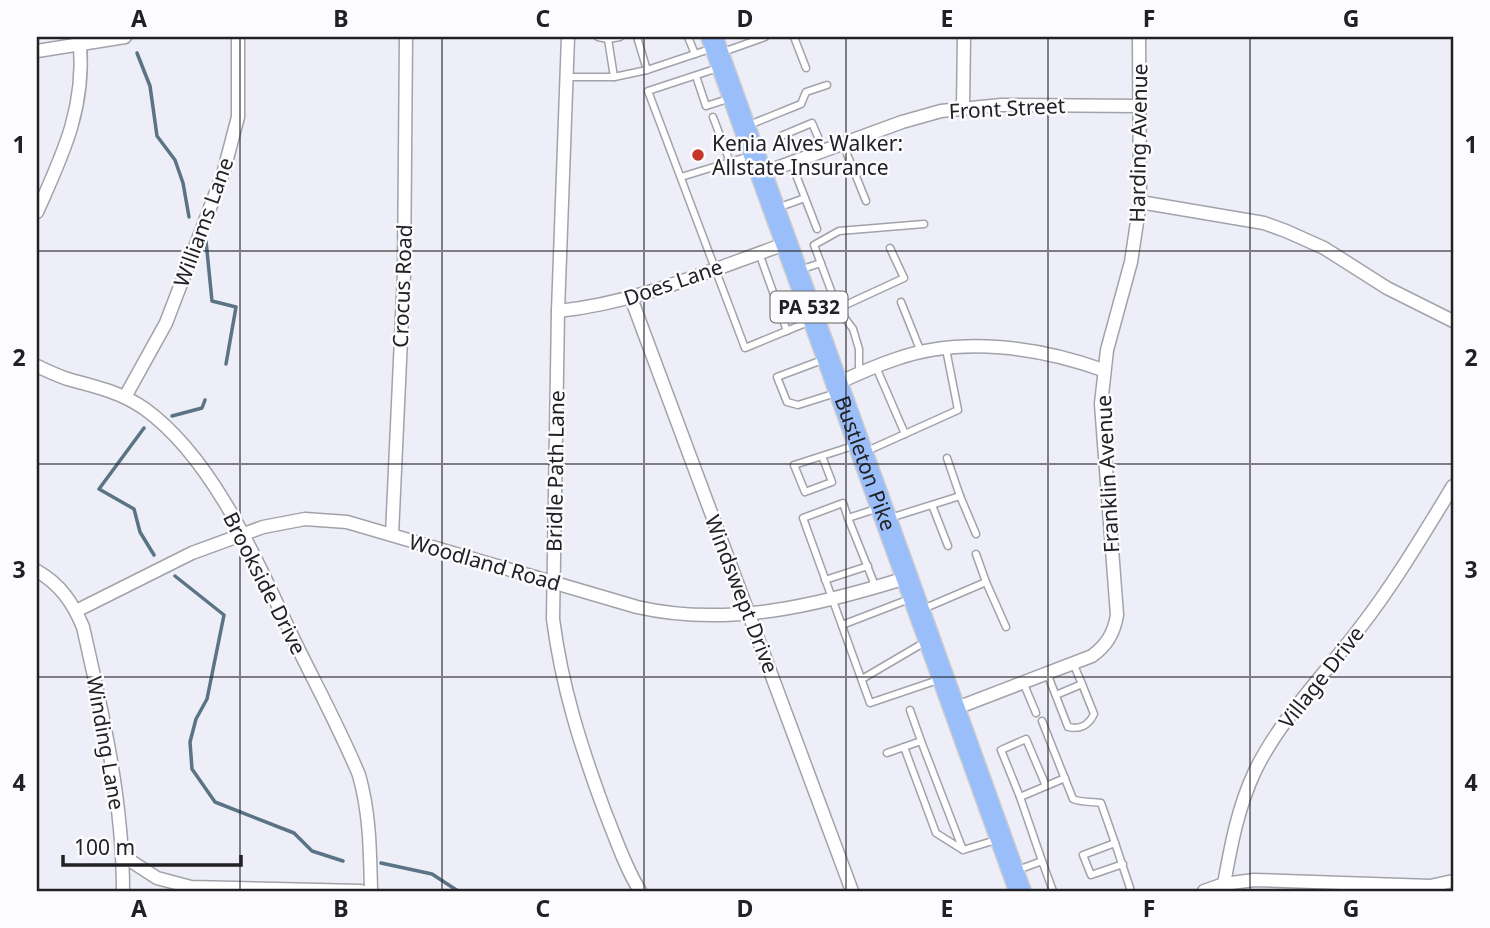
<svg xmlns="http://www.w3.org/2000/svg" width="1490" height="928" font-family="'Noto Sans',sans-serif">
	<rect width="100%" height="100%" fill="#edeef7"/>
	<g fill="none" stroke-linecap="round" stroke-linejoin="round">
		<g stroke="#5a7385" stroke-width="3.5">
			<path d="M137,53L150,86L157,136L175,160L183,183L189,217"/>
			<path d="M206,241L212,301L236,307L226,364"/>
			<path d="M172,416L202,408L205,400"/>
			<path d="M144,428L99,489L134,509L140,532L154,555"/>
			<path d="M175,576L224,615L207,699L196,719L190,742L192,769L215,802L294,833L312,851L343,861"/>
			<path d="M381,863L432,874L458,891"/>
		</g>
		<g stroke="#a2a2aa" stroke-width="9">
			<g id="service">
				<path d="M598,37L608,39L620,37"/>
				<path d="M637,37L647,70"/>
				<path d="M688,37L695,54"/>
				<path d="M794,37L806,68"/>
				<path d="M723,52L765,37"/>
				<path d="M721,67L648,91L745,348L813,320L904,278L890,248"/>
				<path d="M696,76L706,106L731,98"/>
				<path d="M567,77H614L608,39"/>
				<path d="M614,77L647,70L713,48"/>
				<path d="M713,117L730,162"/>
				<path d="M749,125L801,104L806,92L827,85"/>
				<path d="M781,136L812,123L824,151"/>
				<path d="M843,144L866,201"/>
				<path d="M791,162L817,229"/>
				<path d="M681,177L753,155"/>
				<path d="M777,208L805,198"/>
				<path d="M759,253L787,331"/>
				<path d="M799,270L821,263"/>
				<path d="M901,302L921,352"/>
				<path d="M825,359L777,377L787,402L798,405L836,393"/>
				<path d="M876,367L905,434"/>
				<path d="M859,372V349L853,329L838,309L814,245L839,231L924,224"/>
				<path d="M867,451L958,410L946,349"/>
				<path d="M822,456L832,482L805,492L794,465L856,445"/>
				<path d="M960,496L976,534"/>
				<path d="M932,505L948,546"/>
				<path d="M848,518L843,503L803,518L870,703L938,680"/>
				<path d="M890,518L960,496L947,458"/>
				<path d="M825,580L868,566"/>
				<path d="M986,582L1006,627"/>
				<path d="M876,588L848,518L879,508"/>
				<path d="M923,609L986,582L976,554"/>
				<path d="M842,625L912,598"/>
				<path d="M1073,663L1082,684"/>
				<path d="M1047,673L1068,727C1080,730 1089,725 1094,714L1082,684L1056,695"/>
				<path d="M862,679L925,642"/>
				<path d="M1023,682L1036,713"/>
				<path d="M910,710L921,741"/>
				<path d="M1042,721L1073,799C1082,803 1092,801 1101,803L1115,843"/>
				<path d="M887,753L904,747"/>
				<path d="M1020,797L1001,750L1026,739L1046,786"/>
				<path d="M963,850L936,833L904,747L921,741L963,850L996,840"/>
				<path d="M1042,861L1020,797L1065,778"/>
				<path d="M1123,864L1091,875L1083,855L1115,843L1131,891"/>
				<path d="M1015,871L1042,861L1053,891"/>
			</g>
		</g>
		<g stroke="#a2a2aa" stroke-width="15">
			<g id="minor">
				<path d="M568,37L558,311L553,619C562,688 581,747 605,812C616,839 625,867 640,891"/>
				<path d="M37,51L125,37"/>
				<path d="M963,107L964,37"/>
				<path d="M760,174L902,122L941,111L1001,105L1139,106"/>
				<path d="M1140,202L1264,223L1286,231L1324,248L1387,288L1453,321"/>
				<path d="M37,212C63,154 85,109 80,44"/>
				<path d="M631,298L852,891"/>
				<path d="M558,311C637,303 711,270 785,244"/>
				<path d="M37,366C48,371 60,377 71,380C98,387 122,393 145,409C215,460 258,564 294,640C316,685 340,729 359,775C370,814 370,851 371,891"/>
				<path d="M836,384C855,375 875,366 896,359C962,336 1039,347 1103,370"/>
				<path d="M125,397L166,323L223,174L238,117V37"/>
				<path d="M392,535L404,273L406,37"/>
				<path d="M37,571C60,584 73,603 83,627C103,715 123,801 123,891"/>
				<path d="M76,611L192,553L263,527L305,519L347,522L637,607C728,628 819,605 906,578"/>
				<path d="M954,709L1092,656C1107,645 1114,633 1117,615L1101,404L1107,350L1131,262L1140,202L1139,37"/>
				<path d="M123,856L157,878L191,887L361,891"/>
				<path d="M1224,884C1231,845 1238,807 1255,771C1281,718 1324,675 1359,629C1394,584 1423,535 1453,486"/>
				<path d="M1204,891L1224,884L1254,880L1430,886L1453,881"/>
			</g>
		</g>
		<g stroke="#cececf" stroke-width="24">
			<g id="primary">
				<path id="s1" d="M712,37L1020,891"/>
			</g>
		</g>
		<use href="#service" stroke="#fff" stroke-width="6"/>
		<use href="#minor" stroke="#fff" stroke-width="12"/>
		<use href="#primary" stroke="#9abefa" stroke-width="21"/>
	</g>
	<path fill="none" stroke="#212124" stroke-width="2" stroke-opacity="0.55" d="M240,37V891M442,37V891M644,37V891M846,37V891M1048,37V891M1250,37V891M37,251H1453M37,464H1453M37,677H1453"/>
	<circle fill="#c43728" stroke="#fcfcfe" stroke-width="2.5" cx="698" cy="155" r="7"/>
	<g text-anchor="middle" dominant-baseline="central" stroke-width="5" stroke-linejoin="round" paint-order="stroke">
		<rect fill="#fcfcfe" stroke="#636365" stroke-width="2" x="770.5" y="291.5" width="77" height="31" rx="5"/>
		<g font-size="19" font-weight="bold" fill="#212124">
			<text x="809" y="307">PA 532</text>
		</g>
		<g font-size="21" fill="#212124" stroke="#fcfcfe">
			<text transform="translate(1007 108) rotate(-3)">Front Street</text>
			<text transform="translate(1138 143) rotate(-89)">Harding Avenue</text>
			<text transform="translate(203 222) rotate(-70)">Williams Lane</text>
			<text transform="translate(673 282) rotate(-19)">Does Lane</text>
			<text transform="translate(402 286) rotate(-88)">Crocus Road</text>
			<text stroke="none"><textPath href="#s1" startOffset="453">Bustleton Pike</textPath></text>
			<text transform="translate(555 471) rotate(-89)">Bridle Path Lane</text>
			<text transform="translate(1107 474) rotate(-93)">Franklin Avenue</text>
			<text transform="translate(485 562) rotate(16)">Woodland Road</text>
			<text transform="translate(265 583) rotate(63)">Brookside Drive</text>
			<text transform="translate(742 594) rotate(69)">Windswept Drive</text>
			<text transform="translate(1321 677) rotate(-52)">Village Drive</text>
			<text transform="translate(106 743) rotate(80)">Winding Lane</text>
		</g>
		<g font-size="21" fill="#212124" stroke="#fcfcfe" text-anchor="start">
			<text x="712" y="143">Kenia Alves Walker:<tspan x="712" dy="24">Allstate Insurance</tspan></text>
		</g>
	</g>
	<rect width="1490" height="928" fill="none" stroke="#fcfcfe" stroke-width="77"/>
	<path d="M63 855v10h178v-10" fill="none" stroke="#212124" stroke-width="3.5"/>
	<text x="74" y="855" font-size="21" fill="#212124" stroke="#fcfcfe" stroke-width="5" paint-order="stroke">100 m</text>
	<rect x="38" y="38" width="1414" height="852" fill="none" stroke="#212124" stroke-width="2.5"/>
	<g font-size="23" text-anchor="middle" font-weight="bold" fill="#212124">
		<text x="139" y="27">A</text>
		<text x="341" y="27">B</text>
		<text x="543" y="27">C</text>
		<text x="745" y="27">D</text>
		<text x="947" y="27">E</text>
		<text x="1149" y="27">F</text>
		<text x="1351" y="27">G</text>
		<text x="19" y="153">1</text>
		<text x="1471" y="153">1</text>
		<text x="19" y="366">2</text>
		<text x="1471" y="366">2</text>
		<text x="19" y="578">3</text>
		<text x="1471" y="578">3</text>
		<text x="19" y="791">4</text>
		<text x="1471" y="791">4</text>
		<text x="139" y="917">A</text>
		<text x="341" y="917">B</text>
		<text x="543" y="917">C</text>
		<text x="745" y="917">D</text>
		<text x="947" y="917">E</text>
		<text x="1149" y="917">F</text>
		<text x="1351" y="917">G</text>
	</g>
</svg>
